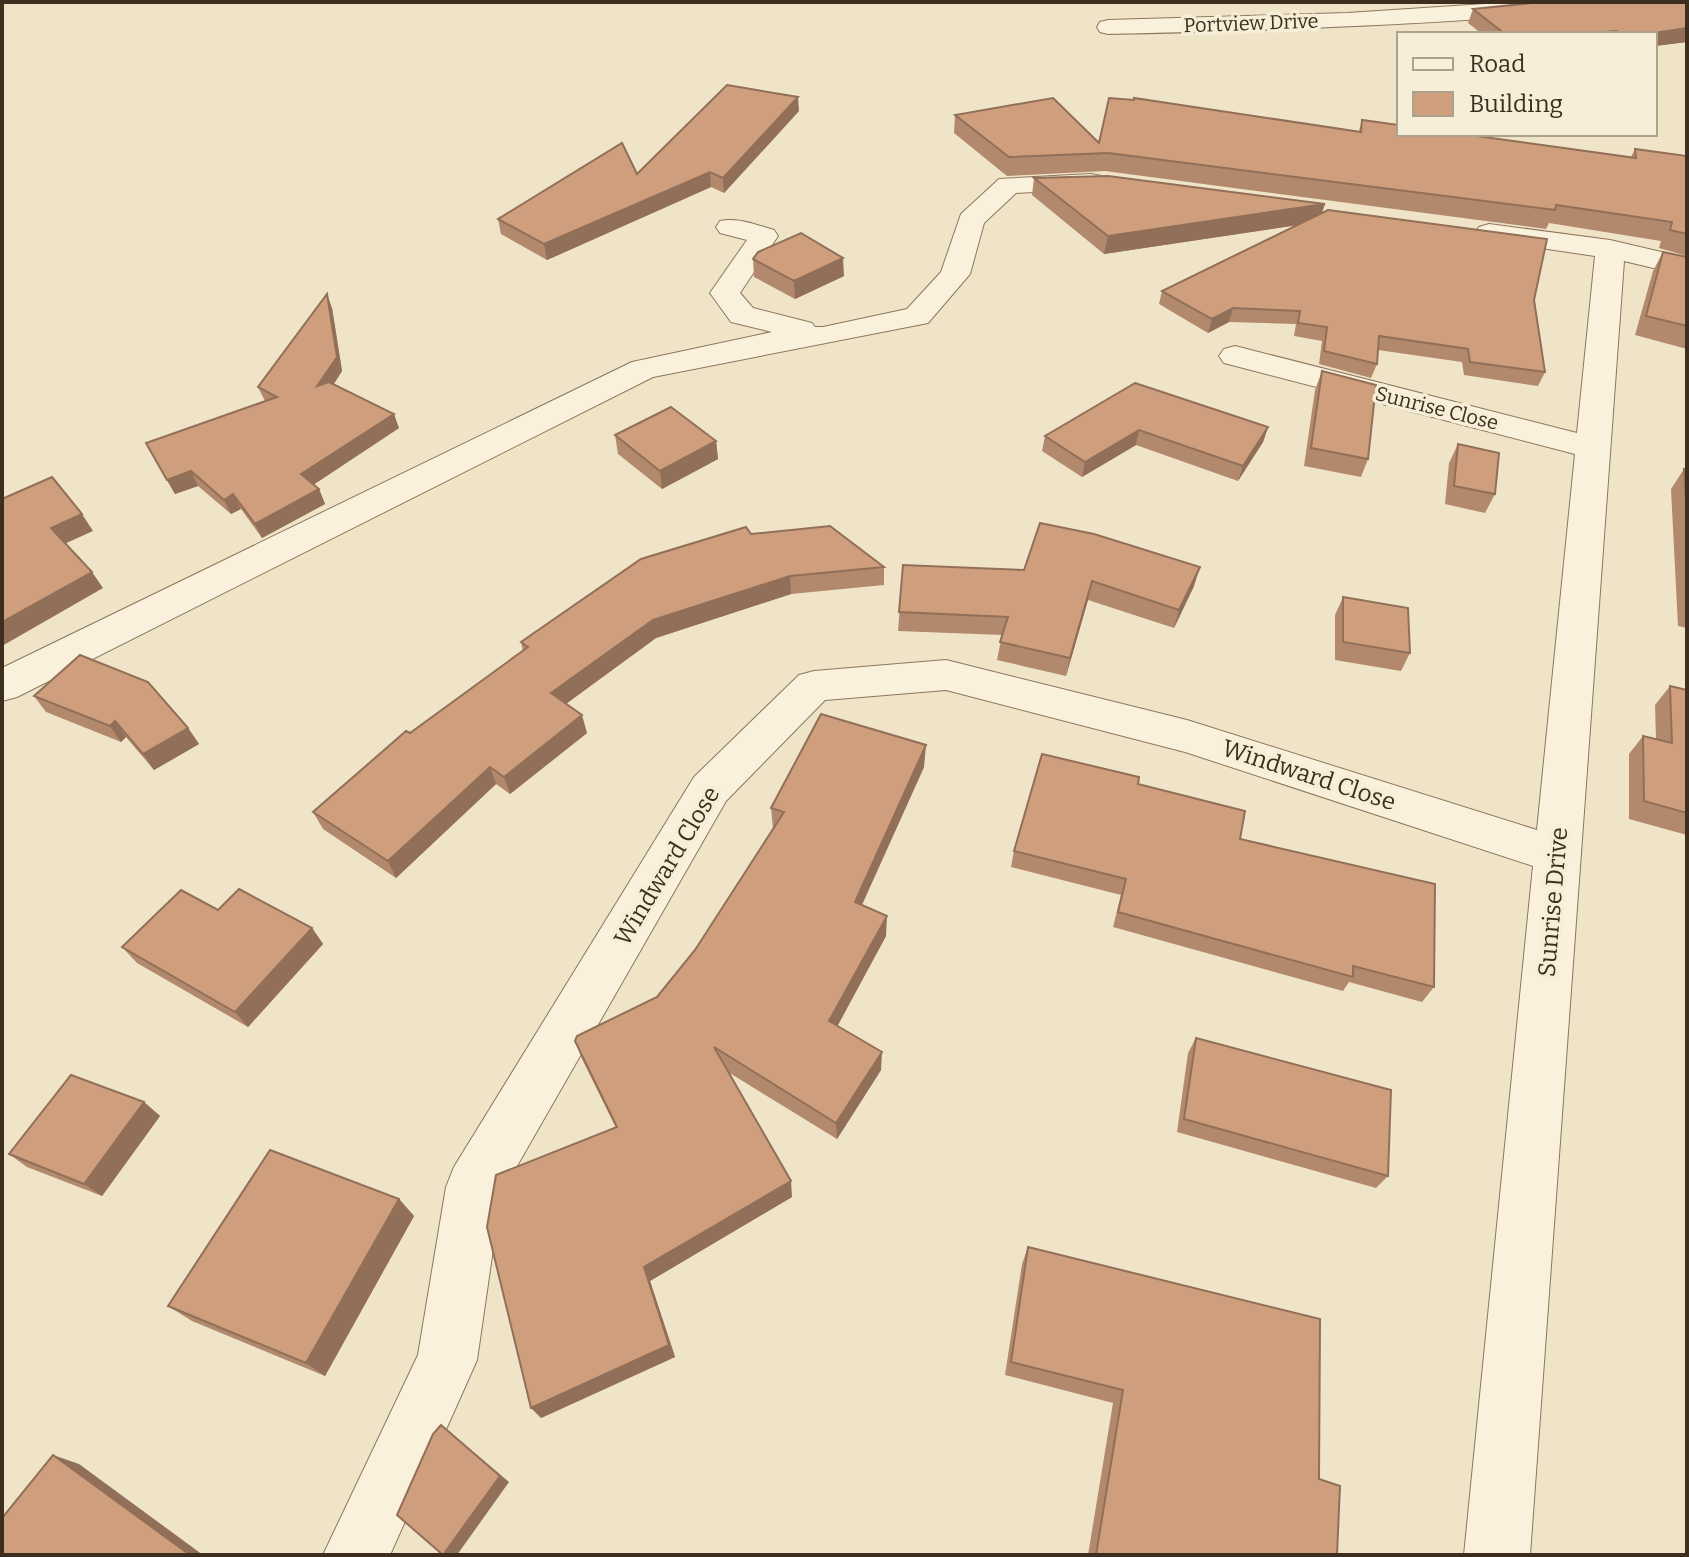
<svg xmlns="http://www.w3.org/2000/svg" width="1689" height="1557" font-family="Bitter,serif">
	<rect width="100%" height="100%" fill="#f0e4c8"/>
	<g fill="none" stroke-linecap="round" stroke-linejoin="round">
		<g stroke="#8d765c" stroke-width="2">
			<g id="street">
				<path d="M1516,2H1597C1581,23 1163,33 1108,34L1100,32L1097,27L1100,22L1108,20L1347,13Z"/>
				<path d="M1091,174L1101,176L1105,182L1101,188L1016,193L984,223L970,274L928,323L653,377L17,697L2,701V668L632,362L772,332L731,322L710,293L747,240L720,233L716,227L720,221C737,217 757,225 774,230L778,236L740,293L753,308L812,323L815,327H823L907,309L941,272L961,214L999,179Z"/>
				<path d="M1489,224L1610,240L1687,258V276L1624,261L1530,1555H1464L1533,866L1185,752L946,690L825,700L726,801L501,1194L477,1360L390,1555H323L418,1355L446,1187L454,1167L694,777L799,675L814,671L946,660L1187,720L1537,830L1575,454L1224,363L1219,356L1224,349L1235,346L1577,433L1595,256L1479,239L1475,233L1479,227Z"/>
			</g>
		</g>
		<use href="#street" fill="#faf1dc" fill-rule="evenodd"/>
	</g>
	<g fill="#b2896c">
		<path d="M1443,2H1470L1445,4Z"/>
		<path d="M1687,2V42L1655,46V34H1482L1468,23L1473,9Z"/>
		<path d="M799,111L724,193L711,187L547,260L501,234L498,219L637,174Z"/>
		<path d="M955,115L1099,143L1359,131L1362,120L1631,157L1635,149L1687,156V256L1659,248L1661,241L1549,223L1546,229L1105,171L1007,176L954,133Z"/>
		<path d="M1034,178L1322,213L1534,300L1545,372L1538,386L1464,375L1462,362L1378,350L1377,364L1371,378L1319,364L1322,341L1294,336L1296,324L1229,322L1208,333L1159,304L1162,291L1296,225L1104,254L1032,195Z"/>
		<path d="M1663,252L1687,257V349L1635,335L1653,271Z"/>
		<path d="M753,259L844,276L795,299L754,277Z"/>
		<path d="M332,308L342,371L334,384L399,428L313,485L319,489L325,504L262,538L241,509L231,514L198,486L175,494L146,443L265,401L258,387Z"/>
		<path d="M1322,371L1368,459L1361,477L1304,466L1315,390Z"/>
		<path d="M1135,383L1268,427L1263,442L1238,481L1136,445L1082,477L1042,451L1045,436Z"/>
		<path d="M615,435L716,441L718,459L662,489L618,454Z"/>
		<path d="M1458,444L1495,494L1485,513L1445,504L1449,463Z"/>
		<path d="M1684,469L1687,470V628L1678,626L1671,489Z"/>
		<path d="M751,534L884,567V585L791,594L656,638L566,704L587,733L510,794L496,784L396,878L323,829L313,812L410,733L523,651L521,642Z"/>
		<path d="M903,565L1194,586L1174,628L1088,600L1066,676L997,660L1002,635L898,631Z"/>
		<path d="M1343,597L1410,653L1401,671L1335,660V615Z"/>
		<path d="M1670,686L1687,690V835L1629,819V754L1643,736L1656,739L1655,705Z"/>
		<path d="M34,696L188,728L199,744L154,770L126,737L121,742L46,712Z"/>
		<path d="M924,767L862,905L886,936L837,1026L881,1070L837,1139L728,1072L792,1197L650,1281L675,1357L541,1418L616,1128L582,1059L575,1041L657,997L695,950L773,829L771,808Z"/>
		<path d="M1138,784L1240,839L1434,987L1422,1002L1349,982L1343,991L1113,927L1121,895L1011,867L1014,851Z"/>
		<path d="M218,910L312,928L323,944L248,1027L137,963L122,947Z"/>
		<path d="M1196,1038L1388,1176L1376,1188L1177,1132L1188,1053Z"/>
		<path d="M144,1102L160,1116L102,1196L27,1167L9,1154Z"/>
		<path d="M399,1199L414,1216L325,1376L192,1321L168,1306Z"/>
		<path d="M1028,1247L1319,1479L1337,1555H1088L1113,1403L1005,1375L1022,1264Z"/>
	</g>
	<g fill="#916f58">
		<path d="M1687,28V42L1655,46V34H1647Z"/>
		<path d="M798,97L799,111L724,193L723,178Z"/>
		<path d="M710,172L711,187L547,260L544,244Z"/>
		<path d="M1325,204L1319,222L1104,254L1108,236Z"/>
		<path d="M843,258L844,276L795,299L794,281Z"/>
		<path d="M327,294L332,308L342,371L323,400L317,386Z"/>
		<path d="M1233,308L1229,322L1208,333L1212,319Z"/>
		<path d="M394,414L399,428L307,489L301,474Z"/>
		<path d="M1268,427L1263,442L1238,481L1243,466Z"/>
		<path d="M1139,430L1136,445L1082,477L1085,462Z"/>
		<path d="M716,441L718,459L662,489L660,471Z"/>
		<path d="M191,471L198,486L175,494L167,480Z"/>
		<path d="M319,489L325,504L262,538L255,524Z"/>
		<path d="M233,494L241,509L231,514L224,500Z"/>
		<path d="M82,514L93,531L62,545L51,528Z"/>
		<path d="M1200,567L1194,586L1174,628L1179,610Z"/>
		<path d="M92,572L103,588L2,646V622Z"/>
		<path d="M790,576L791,594L656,638L556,711L551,693L653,620Z"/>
		<path d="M1092,581L1088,600L1066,676L1070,658Z"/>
		<path d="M582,715L587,733L510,794L504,777Z"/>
		<path d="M115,721L126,737L121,742L110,726Z"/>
		<path d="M188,728L199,744L154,770L143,754Z"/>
		<path d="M926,745L924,767L854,922L855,902Z"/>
		<path d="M490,767L496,784L396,878L388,861Z"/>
		<path d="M887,916L886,936L830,1040L829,1021Z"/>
		<path d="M312,928L323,944L248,1027L235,1012Z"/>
		<path d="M882,1052L881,1070L837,1139L836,1123Z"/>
		<path d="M144,1102L160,1116L102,1196L84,1184Z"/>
		<path d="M791,1181L792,1197L650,1281L675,1357L541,1418L531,1408L644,1267Z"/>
		<path d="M399,1199L414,1216L325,1376L306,1363Z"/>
		<path d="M441,1425L509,1482L457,1555H443Z"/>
		<path d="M53,1455L79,1464L203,1555H190Z"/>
	</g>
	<g fill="#cf9f7d" stroke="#916f58" stroke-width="2">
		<path d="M1542,2H1687V28L1647,34H1621L1617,31L1578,34H1505L1473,9Z"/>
		<path d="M727,85L798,97L723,178L710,172L544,244L498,219L622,143L637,174Z"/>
		<path d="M1053,98L1099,143L1109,98L1134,100V98L1361,132L1362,120L1399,125V134H1462L1636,158L1635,149L1687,156V234L1670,230L1672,222L1556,205L1555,210L1108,153L1009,157L955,115Z"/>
		<path d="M1108,176L1325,204L1108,236L1034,178Z"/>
		<path d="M1328,210L1547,239L1534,300L1545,372L1470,362L1468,349L1379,336L1377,364L1324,351L1327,327L1298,323L1300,311L1233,308L1212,319L1162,291Z"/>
		<path d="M801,233L843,258L794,281L753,259L758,252Z"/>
		<path d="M1663,252L1687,257V326L1646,316Z"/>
		<path d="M327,294L337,357L317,386L329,382L394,414L301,474L319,489L255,524L233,494L224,500L191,471L167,480L146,443L277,397L258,387Z"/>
		<path d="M1322,371L1376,385L1368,459L1311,448Z"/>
		<path d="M1135,383L1268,427L1243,466L1139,430L1085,462L1045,436Z"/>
		<path d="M671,407L716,441L660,471L615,435Z"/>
		<path d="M1458,444L1499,453L1495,494L1454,486Z"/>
		<path d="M1684,469L1687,470V514Z"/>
		<path d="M52,477L82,514L51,528L92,572L2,622V499Z"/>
		<path d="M1040,523L1094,534L1200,567L1179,610L1092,581L1070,658L1000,642L1008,617L899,612L903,565L1024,570Z"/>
		<path d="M830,526L884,567L790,576L653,620L551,693L582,715L504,777L490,767L388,861L313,812L406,731L410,733L528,647L521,642L641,559L746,527L751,534Z"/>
		<path d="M1343,597L1408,608L1410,653L1343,642Z"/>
		<path d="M80,655L148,682L188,728L143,754L115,721L110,726L34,696Z"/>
		<path d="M1670,686L1687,690V813L1644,801L1643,736L1672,743Z"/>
		<path d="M821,714L926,745L855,902L887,916L829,1021L882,1052L836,1123L714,1047L791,1181L644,1267L669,1345L531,1408L487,1227L496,1175L617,1127L575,1041L577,1036L657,997L695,950L784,812L771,808Z"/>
		<path d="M1042,754L1139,777L1138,784L1245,811L1240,839L1435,884L1434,987L1353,966V977L1118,912L1126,879L1014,851Z"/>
		<path d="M239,889L312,928L235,1012L122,947L181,890L218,910Z"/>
		<path d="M1196,1038L1391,1090L1388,1176L1184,1119Z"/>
		<path d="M71,1075L144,1102L84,1184L9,1154Z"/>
		<path d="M270,1150L399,1199L306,1363L168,1306Z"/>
		<path d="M1028,1247L1320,1319L1319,1479L1340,1486L1337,1555H1096L1123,1390L1011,1362Z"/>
		<path d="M441,1425L500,1476L443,1555L397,1515L433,1434Z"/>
		<path d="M53,1455L190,1555H2V1518Z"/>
	</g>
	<g text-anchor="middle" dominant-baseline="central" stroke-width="7" stroke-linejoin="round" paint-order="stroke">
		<g font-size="20" fill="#3d2e20" stroke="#f7eed8">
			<text transform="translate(1251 23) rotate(-2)">Portview Drive</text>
			<text transform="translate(1437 408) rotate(14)">Sunrise Close</text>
		</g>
		<g font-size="24" fill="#3d2e20" stroke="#f7eed8">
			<text transform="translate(1309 775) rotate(18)">Windward Close</text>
			<text transform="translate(667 866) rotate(-59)">Windward Close</text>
			<text transform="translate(1553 902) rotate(-85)">Sunrise Drive</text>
		</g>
	</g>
	<rect width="1689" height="1557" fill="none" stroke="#3d2e20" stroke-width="8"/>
	<rect x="1397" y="32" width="260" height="104" fill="#f7eed8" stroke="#ada18e" stroke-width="2"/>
	<rect x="1413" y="58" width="40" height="12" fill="#faf1dc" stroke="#ada18e" stroke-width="2"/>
	<text x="1469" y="72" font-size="24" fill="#3d2e20">Road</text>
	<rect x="1413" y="92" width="40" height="24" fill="#cf9f7d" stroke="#ada18e" stroke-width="2"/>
	<text x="1469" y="112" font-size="24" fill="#3d2e20">Building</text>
</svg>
